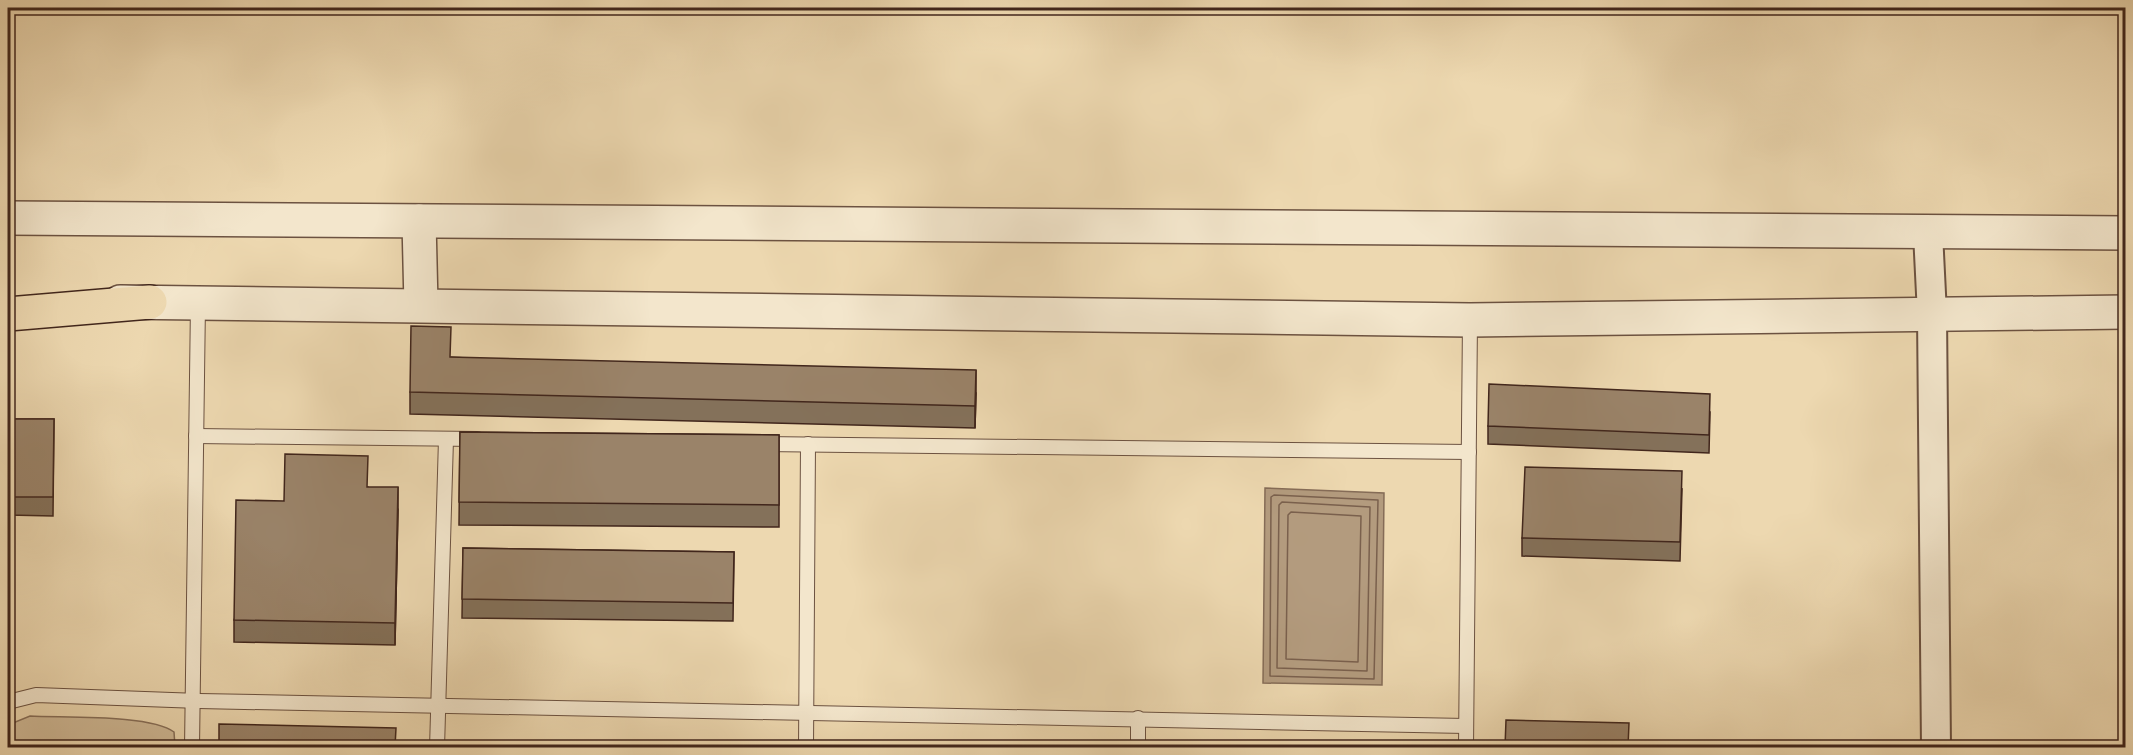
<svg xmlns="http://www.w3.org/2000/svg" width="2133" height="755" font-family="Vollkorn,serif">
	<rect width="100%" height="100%" fill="#edd8b0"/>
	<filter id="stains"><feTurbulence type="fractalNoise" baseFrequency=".00333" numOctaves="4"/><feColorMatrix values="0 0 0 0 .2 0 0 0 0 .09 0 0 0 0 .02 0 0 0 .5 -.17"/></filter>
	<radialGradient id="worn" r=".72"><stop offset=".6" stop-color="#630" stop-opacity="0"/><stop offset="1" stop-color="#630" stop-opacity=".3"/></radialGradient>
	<path fill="#d0ba97" stroke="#88705a" stroke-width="1.5" d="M30,716C62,718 151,714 174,732L175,747H8V725Z"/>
	<path fill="#b39b7e" stroke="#856c57" stroke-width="1.5" d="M1265,488L1384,493L1382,685L1263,683Z"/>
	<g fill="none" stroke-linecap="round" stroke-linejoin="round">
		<g stroke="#7a604d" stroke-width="1.5">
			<path d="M1274,495L1378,500L1374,679L1270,676L1271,497Z"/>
			<path d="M1282,502L1370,507L1367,671L1277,668L1279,505Z"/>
			<path d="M1291,512L1361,516L1358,662L1286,659L1288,515Z"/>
		</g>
		<g stroke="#6c5241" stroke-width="16">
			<g id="service">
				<path d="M196,436L477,439"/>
				<path d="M763,444L1469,452"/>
				<path d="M8,702L36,695L199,701L1466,726"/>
				<path d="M192,748L198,303"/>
				<path d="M437,748L446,439"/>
				<path d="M806,748L808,444"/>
				<path d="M1138,748V718"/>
				<path d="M1466,748L1470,320"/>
			</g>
		</g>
		<g stroke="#6c5241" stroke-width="32">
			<path id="minor" d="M1928,233L1932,314L1936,748"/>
		</g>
		<g stroke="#6c5241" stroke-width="36">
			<g id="tertiary">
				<path d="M8,218L2126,233"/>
				<path d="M419,221L421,305"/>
				<path d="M120,302L1470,320L2126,312"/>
			</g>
		</g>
		<g stroke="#41261c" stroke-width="36">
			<path id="trunk" d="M8,314L150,302"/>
		</g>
		<use href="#service" stroke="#f3e6cc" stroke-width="14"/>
		<use href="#minor" stroke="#f3e6cc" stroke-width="28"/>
		<use href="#tertiary" stroke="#f3e6cc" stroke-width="33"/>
		<use href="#trunk" stroke="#edd8b0" stroke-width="33"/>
	</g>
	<g fill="#84715a" stroke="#41261c" stroke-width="1.5">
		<path d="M451,357L976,393L975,428L410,414V392Z"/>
		<path d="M1710,412L1709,453L1488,444V426Z"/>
		<path d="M8,419H54L53,516L8,515Z"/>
		<path d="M460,432L779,435V527L459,525Z"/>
		<path d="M368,487L398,509L395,645L234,642V620L284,501Z"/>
		<path d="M1682,489L1680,561L1522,556V538Z"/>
		<path d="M463,548L734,552L733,621L462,618Z"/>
	</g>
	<g fill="#6c5c4a" stroke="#41261c" stroke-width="1.5">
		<path d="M976,370V393L975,428V406Z"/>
		<path d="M398,487V509L395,645V623Z"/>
	</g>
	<g fill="#9a8369" stroke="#41261c" stroke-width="1.5">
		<path d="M411,326L451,327L450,357L976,370L975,406L410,392Z"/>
		<path d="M1489,384L1710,394L1709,435L1488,426Z"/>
		<path d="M8,419H54L53,497H8Z"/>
		<path d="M460,432L779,435V505L459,502Z"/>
		<path d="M285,454L368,456L367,487H398L395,623L234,620L236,500L284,501Z"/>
		<path d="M1525,467L1682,471L1680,542L1522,538Z"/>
		<path d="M463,548L734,552L733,603L462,599Z"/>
		<path d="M1506,720L1629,723L1628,747H1505Z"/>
		<path d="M219,724L396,728L395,747H219Z"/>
	</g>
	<rect width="2133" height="755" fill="none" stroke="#edd8b0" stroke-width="30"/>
	<rect x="9" y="9" width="2115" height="737" fill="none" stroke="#41261c" stroke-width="3"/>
	<rect x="15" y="15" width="2103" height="725" fill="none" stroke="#41261c" stroke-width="1.5"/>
	<rect width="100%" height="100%" filter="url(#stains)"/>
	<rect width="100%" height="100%" fill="url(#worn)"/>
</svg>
